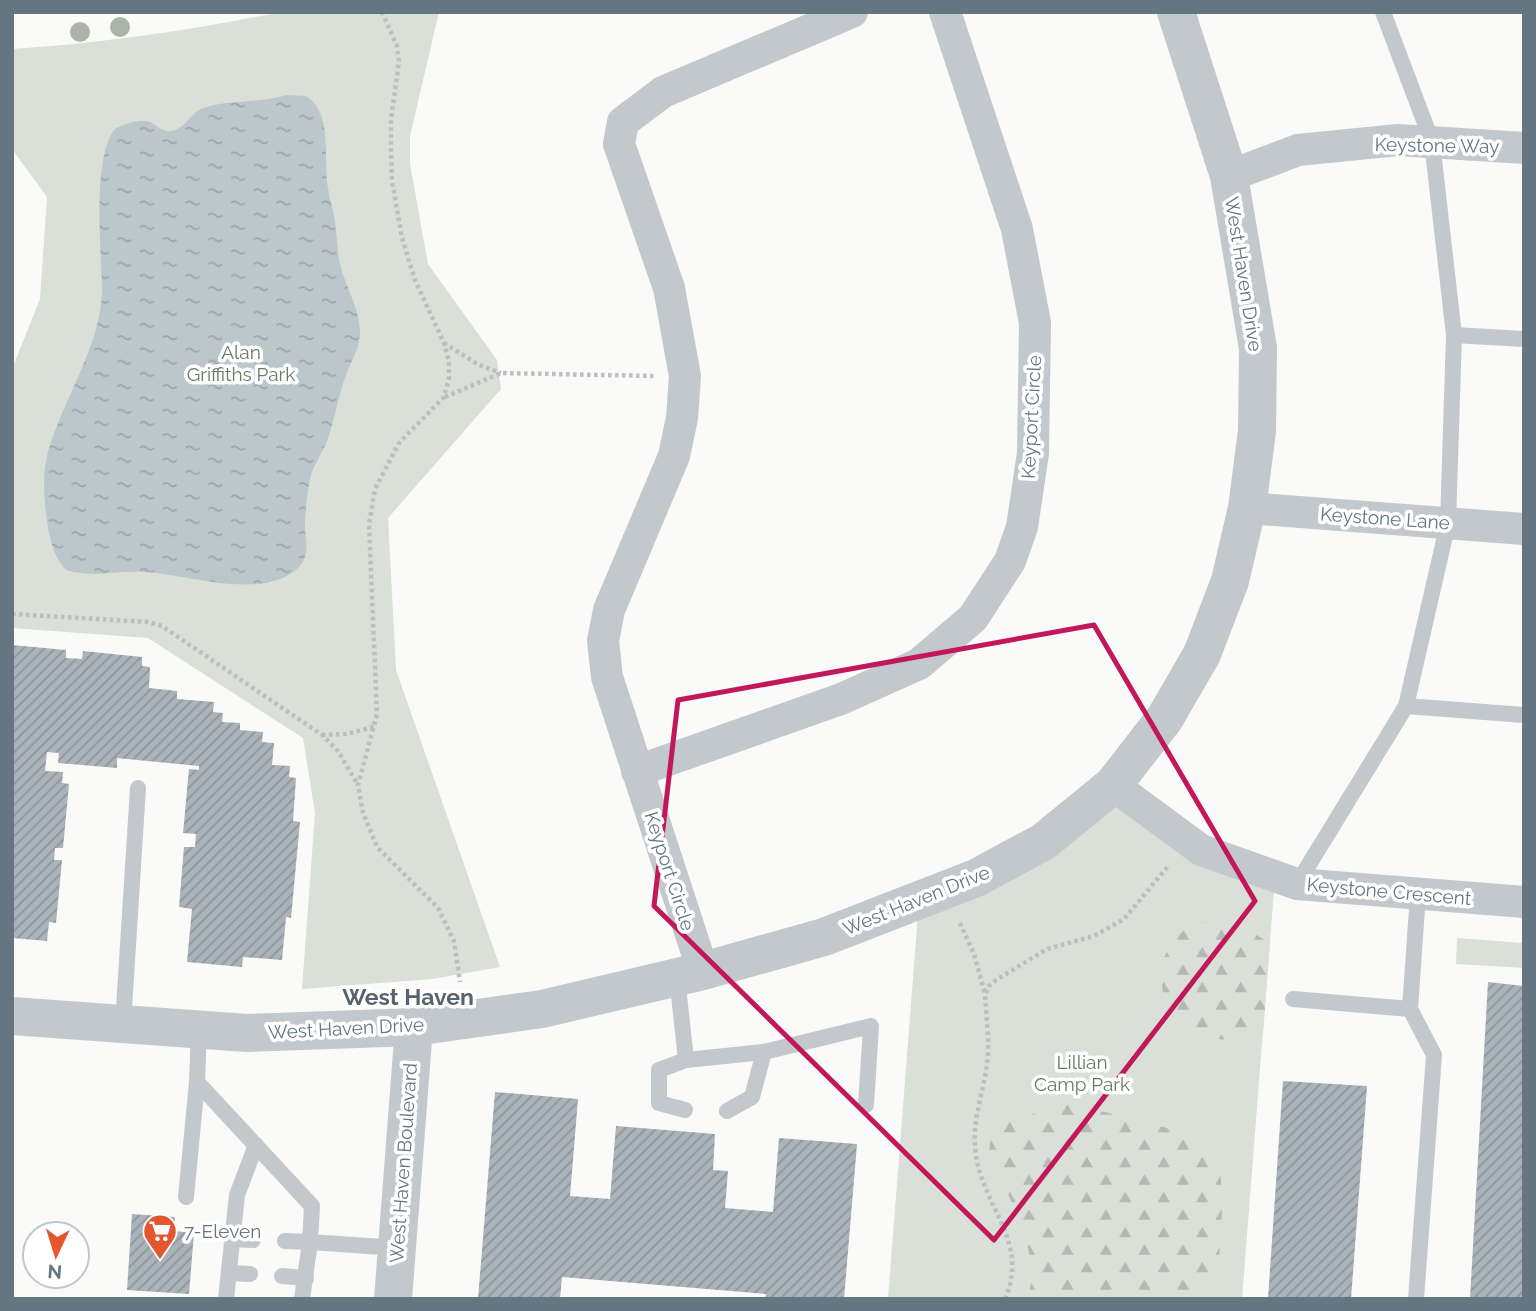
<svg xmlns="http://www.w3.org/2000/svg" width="1536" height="1311" font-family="Raleway,sans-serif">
	<defs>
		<pattern id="forest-firs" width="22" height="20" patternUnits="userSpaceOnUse" patternTransform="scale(1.75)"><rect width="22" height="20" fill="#dadfd7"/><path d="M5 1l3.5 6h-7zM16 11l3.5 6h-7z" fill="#b4b9b4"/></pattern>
		<pattern id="water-ripples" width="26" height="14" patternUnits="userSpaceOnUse" patternTransform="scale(1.75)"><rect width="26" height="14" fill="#bbc7cb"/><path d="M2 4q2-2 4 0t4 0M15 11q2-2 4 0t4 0" fill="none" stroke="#9ca6aa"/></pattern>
		<pattern id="building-hatch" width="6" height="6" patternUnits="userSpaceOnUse" patternTransform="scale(1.75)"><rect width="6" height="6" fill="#aab3b9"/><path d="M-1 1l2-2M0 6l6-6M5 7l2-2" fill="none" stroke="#8e969c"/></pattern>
	</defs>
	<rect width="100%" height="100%" fill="#fafaf8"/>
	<g fill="#dadfd7">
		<path d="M281,12H439L410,136V164L428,264L497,360L501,389L388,518L396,670L500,967L432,979L302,989L315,813L303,738L148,638L12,628V369L40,299L47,197L12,149V49C103,43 192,30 281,12Z"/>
		<path d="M1113,785L1275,877L1242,1299H888L919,901Z"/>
		<path d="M1457,938L1524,943V968L1456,964Z"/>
	</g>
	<g fill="url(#forest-firs)">
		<path d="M1214,921L1250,931L1270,943L1263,1034L1238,1040L1213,1039L1190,1030L1172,1009L1163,993L1160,966L1173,939L1192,924Z"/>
		<path d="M1056,1101C1087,1109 1198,1129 1213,1150C1230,1175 1218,1267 1215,1299H1028L1033,1272L1025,1233L989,1150L993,1128L1010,1116L1031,1115Z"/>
	</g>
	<path fill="url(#water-ripples)" d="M286,95L306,96C332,112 324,154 327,180C328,194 333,208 335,222C337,236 337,250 340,264C345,286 359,307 360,330C361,347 352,359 346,375C338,396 335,419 327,441C322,454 313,465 310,479C307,492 306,508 305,521C304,538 312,553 299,567C264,602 186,574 145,572C119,570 90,578 66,570C54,558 49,537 47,521C44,499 42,473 48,452C63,398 104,341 102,285C101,251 92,152 116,128C126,124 142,117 152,123C159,127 163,132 171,131C184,130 190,114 201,109C228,99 259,104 286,95Z"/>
	<g fill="url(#building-hatch)">
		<path d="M12,645L66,650V658L82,659L83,651L142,657V666L150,667L149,688L177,691V699L214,702L213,712L223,713L222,722L240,723V730L263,732L262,742L274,743L272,765L290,766L289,777L296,778L293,821L300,822L291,918L286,917L282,960L243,957L242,967L187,962L192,909L179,907L184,847H195L196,834L183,833L189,769L199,770V766L117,758V768L58,763L59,753L47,752L45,771L63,772L62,783L69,784L63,848H55L54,860H62L56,923L49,922L47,941L12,938Z"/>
		<path d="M1488,982L1524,986V1299H1470Z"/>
		<path d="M1283,1081L1367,1086L1351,1299H1268Z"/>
		<path d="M495,1092L578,1099L570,1196L610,1199L616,1126L715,1134L713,1170L728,1171L725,1208L773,1212L779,1138L857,1144L844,1299H765L766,1294L562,1277L560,1299H478Z"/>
		<path d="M132,1214L175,1217L174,1231L194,1233L189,1294L127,1290Z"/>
	</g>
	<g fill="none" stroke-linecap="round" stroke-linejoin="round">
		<g stroke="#bbbfc2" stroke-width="4.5" stroke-dasharray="3.5 3.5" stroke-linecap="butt">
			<path d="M382,12L397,46L399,61L391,120V155L392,181L402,238L415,280L444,343L449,361V378L444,397L399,443L375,489L369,524L377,714L358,785L363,813L377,847L438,908L454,941L460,982"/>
			<path d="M444,343L479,365L501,373"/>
			<path d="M445,397L501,373L655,376"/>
			<path d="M12,614L148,622L162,626L322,735L338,751L358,785"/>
			<path d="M322,735L346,734L374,727"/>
			<path d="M960,923L974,954L985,994"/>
			<path d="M1005,1299C1030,1242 983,1207 976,1155C970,1121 986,1088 988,1054C989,1035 986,1014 985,995L989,986L996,980L1047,949L1094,936L1124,919L1169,865"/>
		</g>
		<g stroke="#c3c8cc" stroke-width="16">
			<path d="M1454,335L1524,339"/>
			<path d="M1406,706L1524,715"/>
			<path d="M1297,884L1406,706L1448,523L1454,335L1432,142L1383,12"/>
			<path d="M677,977L686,1060"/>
			<path d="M1293,999L1410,1009"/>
			<path d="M123,1024L138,788"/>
			<path d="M199,1029L197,1082L312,1206L310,1242L397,1248"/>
			<path d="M685,1110L659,1103V1070L686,1060L764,1052"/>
			<path d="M727,1111L752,1097L764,1052L871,1026L866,1105"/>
			<path d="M186,1197L197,1082"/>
			<path d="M231,1239L253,1240"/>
			<path d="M285,1241L310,1242L302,1299"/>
			<path d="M229,1273L250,1274"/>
			<path d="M282,1276L306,1278"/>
			<path d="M226,1299L237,1195L256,1145"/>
			<path d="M1416,1299L1434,1055L1410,1009L1418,894"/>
		</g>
		<g stroke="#c3c8cc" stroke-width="32">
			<path d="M1229,176L1298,150L1398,140L1524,148"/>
			<path d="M1247,508L1524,529"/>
			<path d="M637,771L841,699L919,664L973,618L1010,561L1022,527L1033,453L1035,323L1017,229L945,12"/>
			<path d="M1113,785L1201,850L1297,884L1524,902"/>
			<path d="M703,971L607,677L603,641L609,610L674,456L682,418L685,376L669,288L619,144L623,122L663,92L852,12"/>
		</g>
		<g stroke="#c3c8cc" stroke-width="38">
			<path d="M12,1016L247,1033L414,1027L542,1009L703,971L824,937L976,878L1043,842L1113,785L1165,718L1202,654L1230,581L1247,508L1257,431L1258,348L1229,176L1176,12"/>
			<path d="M393,1299L414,1027"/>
		</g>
	</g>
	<g fill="#aab4a7">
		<circle cx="120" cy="27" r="10"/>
		<circle cx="80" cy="32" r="10"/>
	</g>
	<path fill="none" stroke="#c2185b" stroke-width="5" stroke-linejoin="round" d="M1094,625L1255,901L994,1240L654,906L678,700Z"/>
	<defs>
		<g id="supermarket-pin" transform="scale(1.75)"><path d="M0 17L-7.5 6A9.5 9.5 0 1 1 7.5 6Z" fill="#e4572e" stroke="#fff"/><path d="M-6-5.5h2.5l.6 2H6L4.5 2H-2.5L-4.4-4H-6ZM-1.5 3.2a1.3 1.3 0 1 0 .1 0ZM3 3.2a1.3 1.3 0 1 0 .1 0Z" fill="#fff"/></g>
	</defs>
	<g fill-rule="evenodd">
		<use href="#supermarket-pin" x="160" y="1231"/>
	</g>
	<g text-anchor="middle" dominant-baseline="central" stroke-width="7" stroke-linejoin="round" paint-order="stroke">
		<g font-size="19" fill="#657683" stroke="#fff">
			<text transform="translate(1437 145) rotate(1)">Keystone Way</text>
			<text transform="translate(1244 274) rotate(81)">West Haven Drive</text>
			<text transform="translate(1031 417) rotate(-87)">Keyport Circle</text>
			<text transform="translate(1385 518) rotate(4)">Keystone Lane</text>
			<text transform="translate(670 871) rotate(72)">Keyport Circle</text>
			<text transform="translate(1389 891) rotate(5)">Keystone Crescent</text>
			<text transform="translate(916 900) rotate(-22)">West Haven Drive</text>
			<text transform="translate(346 1028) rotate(-3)">West Haven Drive</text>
			<text transform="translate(403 1163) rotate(-86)">West Haven Boulevard</text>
		</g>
		<g font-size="19" fill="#687a64" stroke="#fff">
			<text x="241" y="352">Alan<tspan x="241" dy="22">Griffiths Park</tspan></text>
			<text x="1082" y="1062">Lillian<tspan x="1082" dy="22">Camp Park</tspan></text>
		</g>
		<g font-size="19" fill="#657683" stroke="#fff" text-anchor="start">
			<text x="184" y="1231">7-Eleven</text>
		</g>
		<g font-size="23" font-weight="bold" fill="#57646e" stroke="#fff">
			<text x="408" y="996">West Haven</text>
		</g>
	</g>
	<rect width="1536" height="1311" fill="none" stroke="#657683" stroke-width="28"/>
	<g transform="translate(56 1255) rotate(184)"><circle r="33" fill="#ffffff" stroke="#c1c8cd" stroke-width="2"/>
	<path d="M0-5L12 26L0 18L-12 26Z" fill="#e4572e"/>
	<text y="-10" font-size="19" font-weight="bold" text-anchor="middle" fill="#657683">N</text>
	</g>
</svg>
